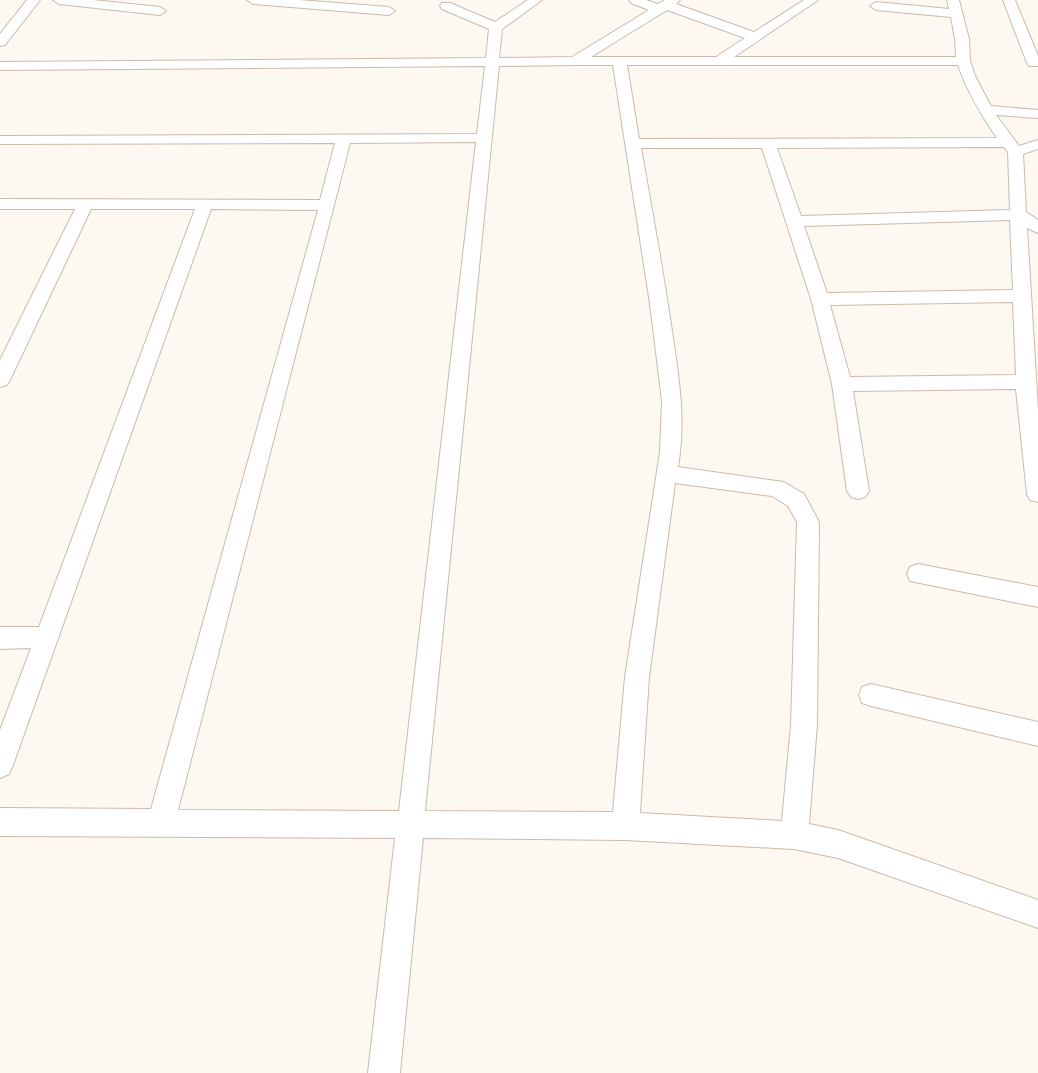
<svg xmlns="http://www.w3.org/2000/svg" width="1038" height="1073" font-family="'Nunito Sans',sans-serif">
	<rect width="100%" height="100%" fill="#fef8f2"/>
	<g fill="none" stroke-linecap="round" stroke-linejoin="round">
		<g stroke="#cabaac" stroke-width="2">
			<g id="minor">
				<path d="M27,0H40L5,45L0,46V34Z"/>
				<path d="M53,0H93L160,7L166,11L160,15L59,4Z"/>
				<path d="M247,0H299L389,7L395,11L389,15L253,4Z"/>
				<path d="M528,0H542L502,29L499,58L572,57L649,10L631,3L629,0H646L658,4L665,0H680L676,4L754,32L804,0H818L734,57H956L955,39L951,17L876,10L870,6L876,2L949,9L947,0H959L969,39L970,61L976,78L991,106L1038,110V118L996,115L1019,146L1038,140V149L1023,154L1026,212L1038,220V233L1027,228L1038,410V502L1030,500L1027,494L1016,389L853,391L869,491L865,497L858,499L851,497L847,491L832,384L811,299L762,148H641C652,209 663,270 672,331C679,378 686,420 678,467L784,482L804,494L819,522L817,725L809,824L838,830L1038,900V928L838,858L794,849L625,840L423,838L400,1073H368L395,838L0,836V808L151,809L318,210L211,209L13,765L9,774L0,778V730L31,648L0,649V627H39L195,209H91L10,380L7,385L0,387V360L75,209H0V199L320,200L335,143L0,144V136L477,134L485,66L0,70V62L486,58L489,29L442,9L440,6L442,3H450L495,22ZM667,10L745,38L716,57H591ZM575,65H613L650,304L662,401L660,452L625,677L613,812L425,811L499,66ZM627,65H958C967,91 981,115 997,138L639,139ZM476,142L399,811L178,810L350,143ZM1004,147L1008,152L1010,210L801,216L777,148ZM1010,220L1013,290L827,293L804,226ZM1013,302L1016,375L850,377L830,305ZM675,483L772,496L788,506L797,522L791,725L782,821L640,813L649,677Z"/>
				<path d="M1003,0H1015L1038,56V66H1029L1027,63Z"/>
				<path d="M918,564L1038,587V607L910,581L907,574L910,567Z"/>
				<path d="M871,684L1038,722V746L871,706L862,703L859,695L862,687Z"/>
			</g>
		</g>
		<use href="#minor" fill="#fff" fill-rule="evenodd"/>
	</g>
</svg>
